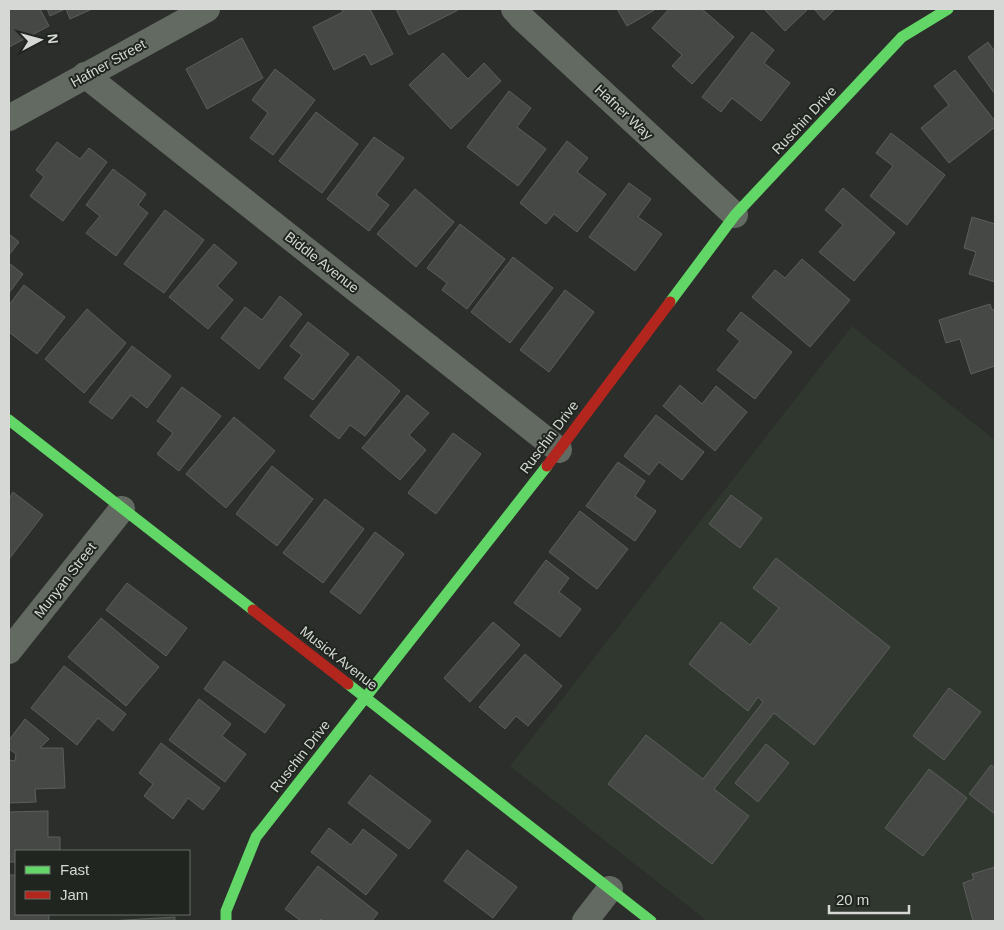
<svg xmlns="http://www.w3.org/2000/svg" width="1004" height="930" font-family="Helvetica,sans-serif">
	<rect width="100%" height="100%" fill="#2b2e2a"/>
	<path fill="#2f372e" d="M852,326L995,440V921H707L510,766Z"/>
	<g fill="#464846" stroke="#5b5e5a">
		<path d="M9,9H40L49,26L9,47Z"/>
		<path d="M47,9H65L50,16Z"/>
		<path d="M66,9H92L70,19Z"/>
		<path d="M341,9H370L393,54L371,65L365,54L334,70L313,27L343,12Z"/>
		<path d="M396,9H458V10L409,35Z"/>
		<path d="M617,9H656L627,26Z"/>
		<path d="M669,9H702L734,37L692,84L672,66L682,55L652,28Z"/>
		<path d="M764,9H808L785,31Z"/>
		<path d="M814,9H835L824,20Z"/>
		<path d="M752,32L774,50L764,63L790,83L761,121L732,98L721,112L702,97Z"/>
		<path d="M242,38L263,78L207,109L186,69Z"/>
		<path d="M988,42L995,52V94L968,57Z"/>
		<path d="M443,53L468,79L484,63L501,81L451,129L409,85Z"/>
		<path d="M275,69L315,100L273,155L250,138L268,113L252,100Z"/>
		<path d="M955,70L995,121V127L949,163L921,128L949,105L934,86Z"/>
		<path d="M509,91L531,108L517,127L546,149L518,186L467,147Z"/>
		<path d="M316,112L358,144L322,193L279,161Z"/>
		<path d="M891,133L945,175L907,225L870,196L893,166L876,153Z"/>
		<path d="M374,137L404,158L376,195L389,205L369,231L327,199Z"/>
		<path d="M567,141L588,158L577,172L606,194L577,232L554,214L546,224L520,203Z"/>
		<path d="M57,142L80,159L89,148L107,162L63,221L30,196L44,177L36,170Z"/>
		<path d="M113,169L146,194L138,205L148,213L116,256L86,233L100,216L86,205Z"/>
		<path d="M629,183L651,199L638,217L662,234L635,271L589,237Z"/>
		<path d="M843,188L895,233L854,281L819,252L843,225L825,210Z"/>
		<path d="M415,189L454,222L416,267L377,234Z"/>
		<path d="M165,210L204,240L164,293L124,264Z"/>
		<path d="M972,217L995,224V282L969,274L976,252L964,248Z"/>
		<path d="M460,224L505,259L467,309L442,290L447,283L427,268Z"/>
		<path d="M9,234L19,242L9,255Z"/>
		<path d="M214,244L237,263L217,286L233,300L208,329L169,297Z"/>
		<path d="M513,257L553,288L510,343L471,312Z"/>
		<path d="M802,259L850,300L810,347L752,297L775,270L785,278Z"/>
		<path d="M9,263L23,274L9,293Z"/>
		<path d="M24,285L65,317L37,354L9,332V305Z"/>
		<path d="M565,290L594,312L549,372L520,350Z"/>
		<path d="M280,296L302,314L259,369L221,338L245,307L262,320Z"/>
		<path d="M990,304L992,310L995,309V366L971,374L960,339L946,343L939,320Z"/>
		<path d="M87,309L126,343L84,393L45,359Z"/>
		<path d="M741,312L792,352L755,399L717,370L740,341L727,330Z"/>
		<path d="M308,322L349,354L313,400L284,378L302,355L290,346Z"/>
		<path d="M132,346L171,376L147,408L131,395L112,419L89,402Z"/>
		<path d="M358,356L400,391L365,436L350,425L339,439L310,416Z"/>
		<path d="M680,385L702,404L716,386L747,412L715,451L663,406Z"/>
		<path d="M182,387L221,416L179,471L157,454L173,433L157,421Z"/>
		<path d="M407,395L429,413L409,435L426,450L400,480L362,448Z"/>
		<path d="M656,415L704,452L682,480L659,462L649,475L624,456Z"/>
		<path d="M234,417L275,451L226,508L186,474Z"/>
		<path d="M453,433L481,454L436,514L408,493Z"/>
		<path d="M618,462L645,481L635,496L656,511L635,541L586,506Z"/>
		<path d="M272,466L313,499L277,546L236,514Z"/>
		<path d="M13,492L43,515L9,559V499Z"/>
		<path d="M731,495L762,518L740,548L709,524Z"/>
		<path d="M325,499L364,529L323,583L283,553Z"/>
		<path d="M580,511L628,549L597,589L549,552Z"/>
		<path d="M375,532L404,554L360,614L330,592Z"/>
		<path d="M776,558L890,647L814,745L774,713L714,789L749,816L712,864L608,784L646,735L703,779L763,702L758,697L748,711L689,664L721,622L750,645L779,608L753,588Z"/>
		<path d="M546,560L569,578L559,592L581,609L560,637L514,603Z"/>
		<path d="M127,583L187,628L166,656L106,610Z"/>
		<path d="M101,618L159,667L126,706L68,657Z"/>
		<path d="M493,622L520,645L470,702L444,678Z"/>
		<path d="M525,654L562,686L528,726L516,716L505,729L479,707Z"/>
		<path d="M224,661L285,705L265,733L204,689Z"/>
		<path d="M64,666L126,714L113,731L98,718L77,745L31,708Z"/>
		<path d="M949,688L981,712L944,760L913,736Z"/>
		<path d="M199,699L231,724L222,736L246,754L225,782L169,740Z"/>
		<path d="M25,719L49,739L40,748H63L65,788L35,789L36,802L9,803V760L15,761L16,754L9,749V740Z"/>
		<path d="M161,743L220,788L203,810L188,798L173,819L144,796L153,784L139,773Z"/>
		<path d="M766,744L789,763L758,802L735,783Z"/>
		<path d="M991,765L995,768V814L969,794Z"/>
		<path d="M929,769L967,798L923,856L885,828Z"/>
		<path d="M370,775L431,821L409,849L348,803Z"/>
		<path d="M48,811V837H60V851H16V862H9V812Z"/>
		<path d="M329,828L351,845L363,829L397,855L366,895L311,852Z"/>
		<path d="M467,850L517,887L493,918L444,881Z"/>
		<path d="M318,866L378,913L372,921H323L321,919L319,921H301L285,909Z"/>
		<path d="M995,867V921H973L963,883L974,879L972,874Z"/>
		<path d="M9,875H16V914H49V921H9Z"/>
		<path d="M175,917V921H109Z"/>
	</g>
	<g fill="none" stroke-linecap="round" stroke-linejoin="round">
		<g stroke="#636a61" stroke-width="26">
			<path d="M514,9L522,18L735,215"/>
			<path d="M85,75L559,450"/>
			<path d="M9,118L207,9"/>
			<path d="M9,651L122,509"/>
			<path d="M585,921L610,889"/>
		</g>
		<g stroke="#63d668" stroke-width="11">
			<path d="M670,302L735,215L902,37L948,9"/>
			<path d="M9,420L253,610"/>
			<path d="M348,684L651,921"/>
			<path d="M226,921V911L256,837L547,466"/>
		</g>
		<g stroke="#b3261e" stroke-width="11">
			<path d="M547,466L670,302"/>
			<path d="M253,610L348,684"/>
		</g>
	</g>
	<g text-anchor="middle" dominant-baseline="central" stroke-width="4" stroke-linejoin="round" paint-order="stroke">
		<g font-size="14" fill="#d5d8d4" stroke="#20251f">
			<text transform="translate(108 63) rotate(-29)">Hafner Street</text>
			<text transform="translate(624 112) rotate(43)">Hafner Way</text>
			<text transform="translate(804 120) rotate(-47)">Ruschin Drive</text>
			<text transform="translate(322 262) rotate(38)">Biddle Avenue</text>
			<text transform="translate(549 437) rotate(-53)">Ruschin Drive</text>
			<text transform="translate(65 580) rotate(-52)">Munyan Street</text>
			<text transform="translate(339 658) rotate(38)">Musick Avenue</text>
			<text transform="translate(300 756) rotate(-52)">Ruschin Drive</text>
		</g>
	</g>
	<rect width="1004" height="930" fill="none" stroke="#d5d8d4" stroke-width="20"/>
	<rect x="15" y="850" width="175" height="65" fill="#20251f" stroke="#686d67"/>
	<rect x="25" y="866" width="25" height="8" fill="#63d668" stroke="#686d67"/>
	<text x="60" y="875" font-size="15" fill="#d5d8d4">Fast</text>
	<rect x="25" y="891" width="25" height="8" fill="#b3261e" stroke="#686d67"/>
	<text x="60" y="900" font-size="15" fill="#d5d8d4">Jam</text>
	<g transform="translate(40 40) rotate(84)" stroke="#20251f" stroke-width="4" paint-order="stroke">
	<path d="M0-4L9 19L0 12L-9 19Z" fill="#d5d8d4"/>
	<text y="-8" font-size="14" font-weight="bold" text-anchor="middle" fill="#d5d8d4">N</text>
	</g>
	<path d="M829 905v8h80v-8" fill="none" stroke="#d5d8d4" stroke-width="2.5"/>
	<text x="836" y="905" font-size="15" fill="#d5d8d4" stroke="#20251f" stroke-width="4" paint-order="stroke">20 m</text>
</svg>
